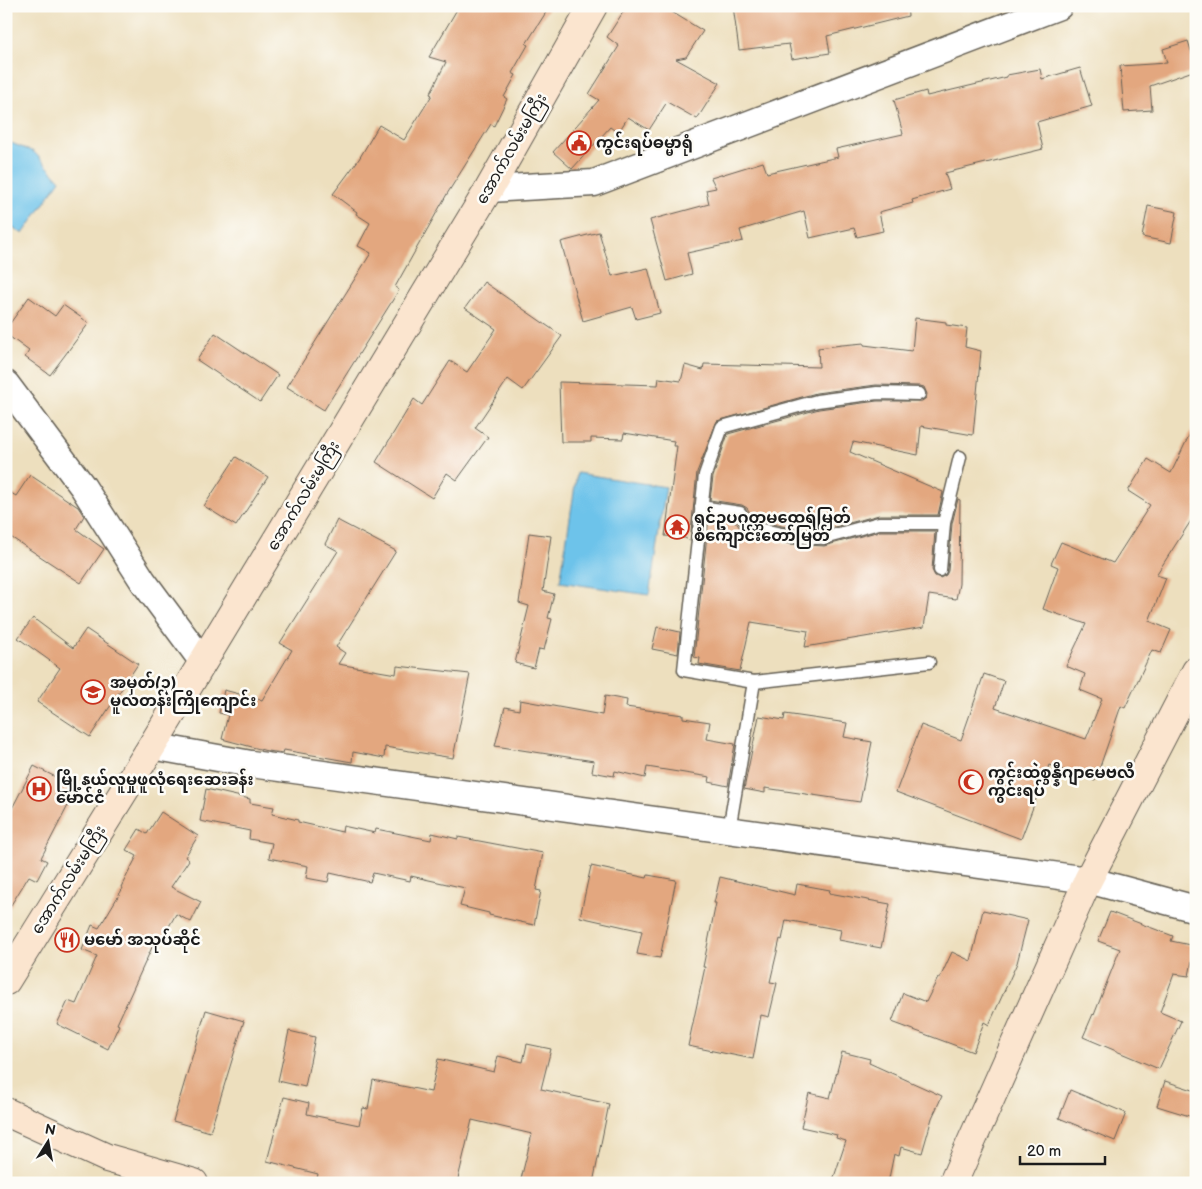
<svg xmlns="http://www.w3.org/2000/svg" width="1202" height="1189" font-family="'Balsamiq Sans','Noto Sans Myanmar',sans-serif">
	<rect width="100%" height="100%" fill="#fdfcf7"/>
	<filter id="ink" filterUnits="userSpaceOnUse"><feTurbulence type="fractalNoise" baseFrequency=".02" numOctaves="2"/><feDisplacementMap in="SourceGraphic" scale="10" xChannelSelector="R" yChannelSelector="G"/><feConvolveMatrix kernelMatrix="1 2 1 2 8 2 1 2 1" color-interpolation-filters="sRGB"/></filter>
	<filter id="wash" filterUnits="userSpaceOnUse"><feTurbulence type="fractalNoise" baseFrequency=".0096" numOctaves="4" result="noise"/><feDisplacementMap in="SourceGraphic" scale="20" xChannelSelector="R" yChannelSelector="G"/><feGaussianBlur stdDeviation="1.12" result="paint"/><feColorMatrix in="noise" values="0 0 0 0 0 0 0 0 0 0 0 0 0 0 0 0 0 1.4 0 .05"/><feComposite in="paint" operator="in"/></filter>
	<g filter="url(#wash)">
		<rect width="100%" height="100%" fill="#eddfbe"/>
		<g fill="#6dc3ea" stroke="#447083">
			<path d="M6,141L34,152L60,180L23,234L6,223Z"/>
			<path d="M577,473L666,487L649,595L560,582Z"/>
		</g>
		<g id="blocks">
			<g fill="#e3a77f">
				<path d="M459,6H550L526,44L528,45L512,73L516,75L504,97L507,99L494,126L491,124L447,194L395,287L399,290L324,410L287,387L371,253L358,246L370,223L356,214L357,212L333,194L359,159L379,125L404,140L432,95L430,94L446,62L429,57Z"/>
				<path d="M627,6H662L703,31L686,57L676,59L720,83L697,119L667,102L649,130L628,117L618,133L610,127L572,169L553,152L599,100L589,94L619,46L607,37Z"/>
				<path d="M733,6H907L908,16L827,36L830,53L792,59L789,44L739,50Z"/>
				<path d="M1188,41L1194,60H1196V70L1150,86L1152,110L1124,112L1120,66L1167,63L1163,49Z"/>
				<path d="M1080,68L1092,106L1037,122L1043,149L945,173L950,189L912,200L913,203L879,212L883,231L857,237L854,228L810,238L804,211L740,230L743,241L687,253L692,274L667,281L650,220L709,204L706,190L716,188L711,178L763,162L767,173L838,157L836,149L903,134L894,100L926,91L927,96L1007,77V75L1040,69L1042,79Z"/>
				<path d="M1148,206L1177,212L1171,243L1142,237Z"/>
				<path d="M599,232L612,276L648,268L660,313L636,319L632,307L583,321L561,242Z"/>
				<path d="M484,282L562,336L523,390L508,379L475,428L488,437L457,480L447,473L432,498L376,462L414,399L422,405L450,361L467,372L496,329L465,308Z"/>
				<path d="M29,297L55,316L63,305L89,323L50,375L25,357L29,351L6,334V329Z"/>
				<path d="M915,318L946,322V325L967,328L965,347L981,351L973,435L921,426L918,455L853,442L850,452L943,492L938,515H879L823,530L791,528L755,520L747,508L742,505L710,500L713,477L728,434L819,409L877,401H922L926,398L927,394L924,387L920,386L876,385L816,393L717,421L697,472L690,541L685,538L665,536L677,446H673L674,441L624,433L623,439L591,438V442H561L559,382L658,385L659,378L681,381L685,365L703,370L704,364L819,367L818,348L842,345L864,343V345L912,351Z"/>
				<path d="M215,333L278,375L260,402L197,360Z"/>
				<path d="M1196,421V513L1156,575L1166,578L1149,621L1171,630L1161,653L1152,650L1125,708L1121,706L1095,781L1049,765L1021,839L896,792L921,725L961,740L984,674L1004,681L995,708L1086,739L1102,699L1080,690L1085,674L1066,666L1086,624L1043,609L1058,567L1051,564L1061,542L1113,563L1150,505L1128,491L1148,459L1171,473Z"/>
				<path d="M236,457L268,477L236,526L204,506Z"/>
				<path d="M30,475L78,507L84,516L76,529L104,549L81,583L6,534V490L16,496Z"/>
				<path d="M958,499L960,500L959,584L956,599L929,595L924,627L805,647L808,631L751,622L740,671L699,664L700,658L694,657L709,516L735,521L743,532L748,535L790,544L824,546L880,531H935L932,570L935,576L940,578L946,575L948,571L952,524Z"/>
				<path d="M337,520L396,551L336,647L345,653L338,664L396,674L397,666L470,674L453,758L385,747L384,758L353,752L352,762L284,750L283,753L267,751L222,739L228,715L219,713L224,690L262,700L292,650L280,643L338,551L325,544Z"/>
				<path d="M529,533L551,536L543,591L554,594L548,618L552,619L544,650L539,649L534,668L515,663L529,606L519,603Z"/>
				<path d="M33,618L73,648L86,629L138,664L90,737L37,702L60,668L18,638Z"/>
				<path d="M657,627L680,632L678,654L652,649Z"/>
				<path d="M605,696L627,700L626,707L683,715V718L710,722L707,739L735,744L728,786L709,782L710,777L647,767L645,778L615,771L614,776L592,772L594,761L495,746L505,707L519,710L520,700L602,715Z"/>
				<path d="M785,714L847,723L844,737L872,742L860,802L765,788V793L744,789L759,716L784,720Z"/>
				<path d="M34,766L77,788L41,858L47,861L37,880L29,876L6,913V820Z"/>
				<path d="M206,789L250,799V803L274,807L272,814L298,820V822L342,832L343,826L375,833L376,829L431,840L432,833L458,839V837L543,853L536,890L541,891L534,925L489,915V913L460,906L465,888L411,876L410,881L373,873L370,882L330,873L328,882L306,878L308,866L269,858L272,843L249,839L250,831L200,821Z"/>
				<path d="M161,812L198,836L185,857L189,860L171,887L201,902L191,922L176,914L158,946L154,943L117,1024L119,1025L108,1049L57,1024L68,1001L76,1004L97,956L82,950L92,925L99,928L123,888L121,887L137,856L126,850L139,829L147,834Z"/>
				<path d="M591,866L647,878L648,875L676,880L660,958L637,954L642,931L580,917Z"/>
				<path d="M720,877L795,895L797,884L830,890L829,893L890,904L881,948L839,940L841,930L786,920L782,940L780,939L770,982L777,983L769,1017L761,1015L753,1059L688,1046L705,967H703L716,903H714Z"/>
				<path d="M983,910L1028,920L1017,963L989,1025L984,1022L973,1052L892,1022L903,993L926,1002L938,978H940L952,952L971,961Z"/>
				<path d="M1110,912L1173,936L1171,941L1195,946L1189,976L1174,974L1160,1012L1181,1021L1159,1069L1083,1037L1093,1014L1094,1015L1120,949L1098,941Z"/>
				<path d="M206,1010L244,1021L210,1132L173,1121Z"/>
				<path d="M289,1031L315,1037L305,1087L278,1081Z"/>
				<path d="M527,1044L551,1049L541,1089L609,1104L593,1183H520L532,1134L472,1120L457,1183H316L318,1174L267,1161L284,1097L309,1103L307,1114L359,1125L363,1108L368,1109L373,1080L431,1092L438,1059L494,1072L498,1056L523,1062Z"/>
				<path d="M842,1052L870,1059L869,1063L942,1096L932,1118L922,1153L901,1147L899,1156L894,1154L888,1183H832L846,1141L836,1138L837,1135L801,1127L809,1093L830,1098Z"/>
				<path d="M1165,1081L1196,1091V1118L1157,1106Z"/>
				<path d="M1070,1090L1126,1113L1115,1141L1059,1118Z"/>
			</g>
		</g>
	</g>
	<g filter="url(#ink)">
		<use href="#blocks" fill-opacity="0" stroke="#656055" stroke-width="1"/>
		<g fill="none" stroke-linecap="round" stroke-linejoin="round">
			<g stroke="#656055" stroke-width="15">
				<g id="service">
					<path d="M701,507L740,513L750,527L790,536L824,538L879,523H944"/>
					<path d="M940,570L944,523L960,457"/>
					<path d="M754,682L929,662"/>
					<path d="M729,830L754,682L684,670L705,475L722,427L817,401L877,393L919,394"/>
				</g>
			</g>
			<g stroke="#656055" stroke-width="29">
				<g id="minor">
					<path d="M489,189L594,183L1059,6"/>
					<path d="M6,384L83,487L143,581L203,662"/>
					<path d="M152,746L251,764L1088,880L1196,909"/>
				</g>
			</g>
			<g stroke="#656055" stroke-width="30">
				<g id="secondary">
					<path d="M6,981L152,746L489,189L593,6"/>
					<path d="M6,1112L107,1158L194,1183"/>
					<path d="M953,1183L1088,880L1196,671"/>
				</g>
			</g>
			<use href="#service" stroke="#fff" stroke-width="12"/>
			<use href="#minor" stroke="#fff" stroke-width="26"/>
			<use href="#secondary" stroke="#fbe5cf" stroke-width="28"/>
		</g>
	</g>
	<defs>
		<g id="civic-ring" transform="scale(1.25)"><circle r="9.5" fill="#fdfcf7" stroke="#c8321e" stroke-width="1.5"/><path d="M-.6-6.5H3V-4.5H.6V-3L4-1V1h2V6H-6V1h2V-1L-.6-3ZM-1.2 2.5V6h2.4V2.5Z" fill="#c8321e"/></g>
		<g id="temple-ring" transform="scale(1.25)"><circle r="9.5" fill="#fdfcf7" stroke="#c8321e" stroke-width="1.5"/><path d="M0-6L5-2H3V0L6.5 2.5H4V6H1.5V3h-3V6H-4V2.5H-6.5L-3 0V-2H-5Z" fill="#c8321e"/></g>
		<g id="school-ring" transform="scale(1.25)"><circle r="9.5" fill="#fdfcf7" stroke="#c8321e" stroke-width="1.5"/><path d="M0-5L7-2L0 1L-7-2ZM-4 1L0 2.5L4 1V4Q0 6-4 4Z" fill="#c8321e"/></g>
		<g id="mosque-ring" transform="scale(1.25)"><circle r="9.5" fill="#fdfcf7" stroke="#c8321e" stroke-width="1.5"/><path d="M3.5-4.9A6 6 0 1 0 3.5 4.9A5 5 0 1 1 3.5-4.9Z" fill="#c8321e"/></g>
		<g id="hospital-ring" transform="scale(1.25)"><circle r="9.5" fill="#fdfcf7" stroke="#c8321e" stroke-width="1.5"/><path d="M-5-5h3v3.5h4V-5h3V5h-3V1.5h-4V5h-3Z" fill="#c8321e"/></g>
		<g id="restaurant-ring" transform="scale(1.25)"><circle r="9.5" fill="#fdfcf7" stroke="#c8321e" stroke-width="1.5"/><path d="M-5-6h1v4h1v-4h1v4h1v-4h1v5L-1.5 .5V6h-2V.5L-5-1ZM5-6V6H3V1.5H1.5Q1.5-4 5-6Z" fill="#c8321e"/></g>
	</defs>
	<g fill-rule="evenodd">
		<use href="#civic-ring" x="579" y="143"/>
		<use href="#temple-ring" x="677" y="527"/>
		<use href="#school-ring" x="93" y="692"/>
		<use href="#mosque-ring" x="971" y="782"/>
		<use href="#hospital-ring" x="39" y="789"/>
		<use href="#restaurant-ring" x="67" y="940"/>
	</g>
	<g text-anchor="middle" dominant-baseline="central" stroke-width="5" stroke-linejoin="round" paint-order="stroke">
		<g font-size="16" font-weight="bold" fill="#1c1c1c" stroke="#fdfcf7" text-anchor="start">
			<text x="596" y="143">ကွင်းရပ်ဓမ္မာရုံ</text>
			<text x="694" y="518">ရှင်ဥပဂုတ္တမထေရ်မြတ်<tspan x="694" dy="18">စံကျောင်းတော်မြတ်</tspan></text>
			<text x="110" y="683">အမှတ်(၃)<tspan x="110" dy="18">မူလတန်းကြိုကျောင်း</tspan></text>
			<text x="988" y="773">ကွင်းထဲစွန္နီဂျာမေဗလီ<tspan x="988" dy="18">ကွင်းရပ်</tspan></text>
			<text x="56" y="780">မြို့နယ်လူမှုဖူလုံရေးဆေးခန်း<tspan x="56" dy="18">မောင်ငံ</tspan></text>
			<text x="84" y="940">မမော် အသုပ်ဆိုင်</text>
		</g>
		<g font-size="16" fill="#1c1c1c" stroke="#fdfcf7">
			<text transform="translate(512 149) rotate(-60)">အောက်လမ်းမကြီး</text>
			<text transform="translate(304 496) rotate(-59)">အောက်လမ်းမကြီး</text>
			<text transform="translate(69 880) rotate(-58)">အောက်လမ်းမကြီး</text>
		</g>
	</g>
	<rect width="1202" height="1189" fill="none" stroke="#fdfcf7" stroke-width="25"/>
	<g transform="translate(48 1142) rotate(11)" stroke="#fdfcf7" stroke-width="4" paint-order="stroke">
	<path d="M0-4L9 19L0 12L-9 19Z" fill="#1c1c1c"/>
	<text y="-8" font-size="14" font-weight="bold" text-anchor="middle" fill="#1c1c1c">N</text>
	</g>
	<path d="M1020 1156v8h85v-8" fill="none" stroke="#1c1c1c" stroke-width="2.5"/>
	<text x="1027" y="1156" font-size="15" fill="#1c1c1c" stroke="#fdfcf7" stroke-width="4" paint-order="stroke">20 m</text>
</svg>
